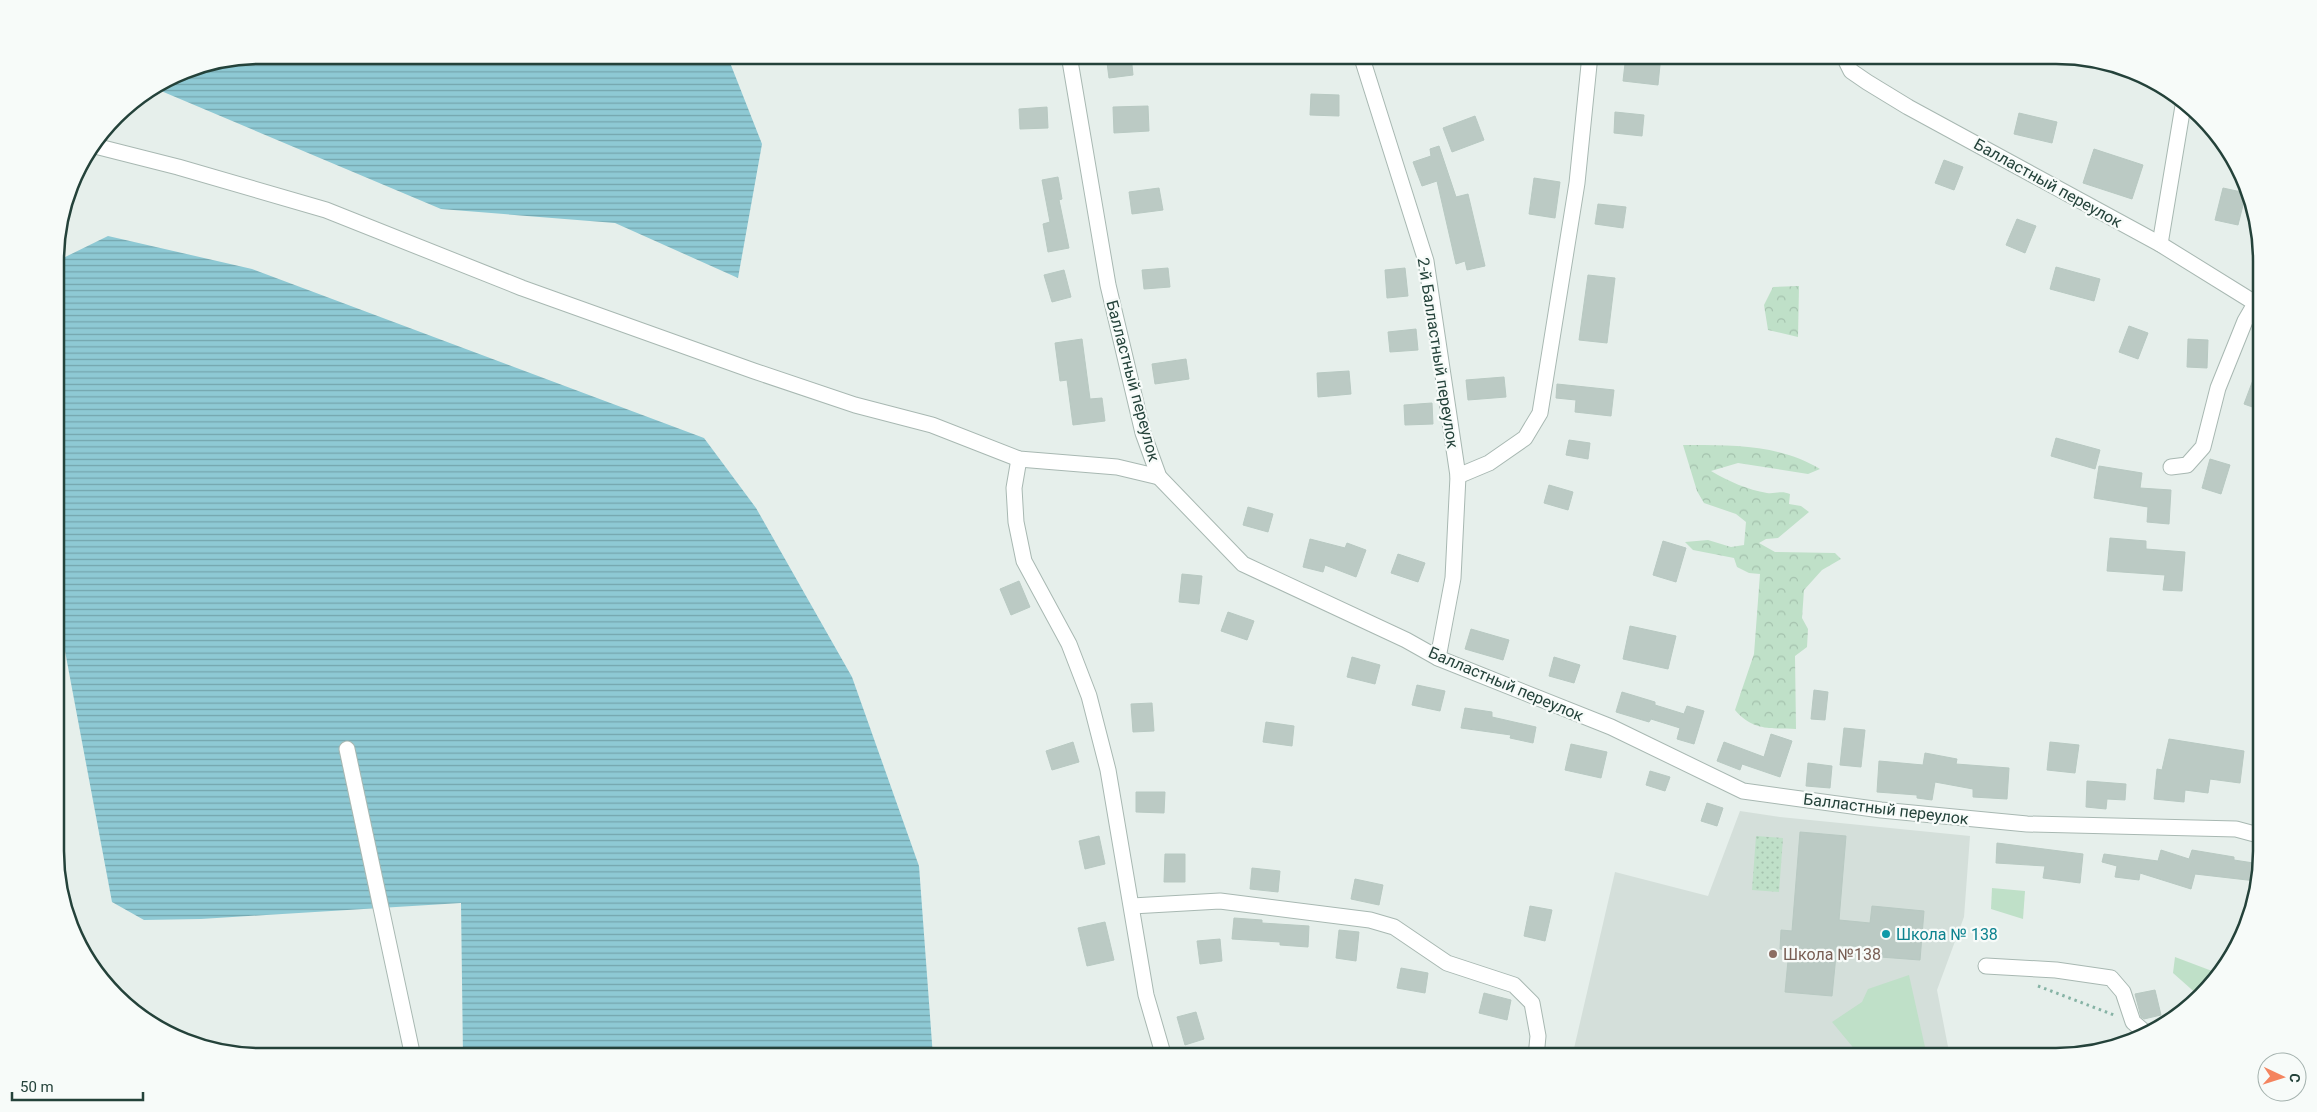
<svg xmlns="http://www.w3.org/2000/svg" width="2317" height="1112" font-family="Roboto,sans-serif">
	<defs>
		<pattern id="forest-crowns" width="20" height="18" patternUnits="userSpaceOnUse" patternTransform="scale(1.25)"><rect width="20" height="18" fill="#bfe0c8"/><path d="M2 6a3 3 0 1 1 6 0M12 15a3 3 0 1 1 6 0" fill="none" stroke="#a4c1ad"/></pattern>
		<pattern id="park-dots" width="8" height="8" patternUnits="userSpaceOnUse" patternTransform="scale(1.25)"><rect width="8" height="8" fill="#bfe0c8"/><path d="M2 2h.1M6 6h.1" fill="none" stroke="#a4c1ad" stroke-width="1.8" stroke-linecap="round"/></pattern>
		<pattern id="water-rules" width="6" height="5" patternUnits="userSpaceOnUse" patternTransform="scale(1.25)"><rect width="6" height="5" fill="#8ec9d4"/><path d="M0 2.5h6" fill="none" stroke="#74a5ad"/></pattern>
	</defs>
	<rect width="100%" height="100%" fill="#e6efeb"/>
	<path fill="#d4dfda" d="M1740,811L1780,817L1970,836L1964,917L1937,990L1950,1057H1572L1615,872L1708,896Z"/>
	<g fill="#bfe0c8">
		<path d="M1992,888L2025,891L2023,919L1991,909Z"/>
		<path d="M2175,957L2220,974L2222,972L2199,996L2173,973Z"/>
		<path d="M1909,975L1925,1047L1906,1057H1861L1832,1022L1862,1002L1868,989Z"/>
	</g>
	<g fill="url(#forest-crowns)">
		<path d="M1799,286L1798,337L1768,330L1764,305L1773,287Z"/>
		<path d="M1683,445C1730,445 1779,444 1820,469L1808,474L1738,463L1711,471C1728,481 1748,490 1767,493C1776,494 1781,490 1790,494L1789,504L1801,506L1809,512L1778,538L1766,539L1759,543L1775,552L1835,553L1841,559L1822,570L1804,590L1802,618L1808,629L1807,647L1795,656L1796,729C1770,728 1753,731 1735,710L1754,654L1760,574L1749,573L1737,567L1734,558L1693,550L1685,542L1708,540L1731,547L1744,545L1746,522L1736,514L1704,503L1697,491Z"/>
	</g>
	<path fill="url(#park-dots)" d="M1756,836L1783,838L1779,892L1752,890Z"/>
	<g fill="url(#water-rules)">
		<path d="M261,55H727L762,144L738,278L615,223L441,209L154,88L182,71Z"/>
		<path d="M108,236L252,269L704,438L756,508L852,677L919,866L933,1057H463L461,903L201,919L144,920L112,902L56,603L55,262Z"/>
	</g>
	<g fill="#bbcac4" stroke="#b8c9c2">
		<path d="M1106,55H1131L1133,75L1109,78Z"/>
		<path d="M1626,55H1661L1658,85L1623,81Z"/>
		<path d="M1311,94L1339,95V116L1310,115Z"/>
		<path d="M1148,106L1149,131L1114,133L1113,107Z"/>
		<path d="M1047,107L1048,128L1020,129L1019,109Z"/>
		<path d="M1615,112L1644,115L1642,136L1614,133Z"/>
		<path d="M2019,113L2057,122L2052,143L2014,134Z"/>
		<path d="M1475,116L1484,140L1452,152L1443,128Z"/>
		<path d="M1439,146L1456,197L1468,194L1485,266L1467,270L1465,261L1456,264L1437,181L1422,186L1413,162L1431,156L1430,149Z"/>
		<path d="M2094,149L2143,165L2132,199L2083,183Z"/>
		<path d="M1944,160L1963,167L1954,190L1935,183Z"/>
		<path d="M1058,177L1062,199L1059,200L1069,248L1048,252L1043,224L1050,222L1042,180Z"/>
		<path d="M1534,178L1560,182L1555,218L1529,214Z"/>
		<path d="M1159,188L1163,210L1132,214L1129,192Z"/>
		<path d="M2223,188L2246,193L2238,225L2215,220Z"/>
		<path d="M1598,204L1626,207L1623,228L1595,224Z"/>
		<path d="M2017,219L2036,226L2025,253L2006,245Z"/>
		<path d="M2056,267L2100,279L2094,301L2050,289Z"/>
		<path d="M1168,268L1170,287L1144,289L1142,270Z"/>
		<path d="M1405,268L1408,296L1387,298L1385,270Z"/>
		<path d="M1064,270L1071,297L1052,302L1044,275Z"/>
		<path d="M1588,275L1615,278L1607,343L1579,340Z"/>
		<path d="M2129,326L2148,333L2138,359L2119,352Z"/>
		<path d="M1416,329L1418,350L1390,352L1388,332Z"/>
		<path d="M1082,339L1090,399L1102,398L1105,421L1073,425L1067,380L1060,381L1055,343Z"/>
		<path d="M2188,339L2208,340L2207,368L2187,367Z"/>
		<path d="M1186,359L1189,379L1155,384L1152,364Z"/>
		<path d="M2259,364H2261V410L2244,404Z"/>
		<path d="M1349,371L1351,394L1318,397L1317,373Z"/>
		<path d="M1504,377L1506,397L1468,400L1466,380Z"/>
		<path d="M1557,384L1614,390L1611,416L1575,412L1576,400L1556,398Z"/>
		<path d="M1432,403L1433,424L1405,425L1404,405Z"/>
		<path d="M2056,438L2100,450L2095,469L2051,456Z"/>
		<path d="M1569,440L1590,443L1588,459L1566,455Z"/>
		<path d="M2210,459L2230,465L2221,494L2202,488Z"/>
		<path d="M2099,466L2142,473L2140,488L2171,490L2169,524L2147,522L2148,507L2094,498Z"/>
		<path d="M1549,485L1573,492L1568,510L1544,503Z"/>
		<path d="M1248,507L1273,514L1268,532L1243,525Z"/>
		<path d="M2110,538L2146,541V549L2185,552L2182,591L2163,590L2165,575L2107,571Z"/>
		<path d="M1310,539L1345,548L1347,543L1366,550L1356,577L1325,565L1323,572L1303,567Z"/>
		<path d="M1663,541L1686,548L1676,582L1653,575Z"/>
		<path d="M1398,554L1425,563L1418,582L1391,573Z"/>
		<path d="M1182,574L1202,576L1199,604L1179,602Z"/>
		<path d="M1019,581L1030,607L1011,615L1000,589Z"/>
		<path d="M1228,612L1254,621L1247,640L1221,631Z"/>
		<path d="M1630,626L1676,636L1668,669L1623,659Z"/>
		<path d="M1471,629L1509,640L1503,660L1465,649Z"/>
		<path d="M1352,657L1380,665L1375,684L1347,677Z"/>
		<path d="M1554,657L1580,665L1574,683L1549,676Z"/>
		<path d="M1417,685L1445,691L1440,711L1412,705Z"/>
		<path d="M1814,690L1828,692L1825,720L1811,719Z"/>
		<path d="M1622,692L1655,702V705L1684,714L1687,706L1704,711L1694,744L1677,739L1680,728L1651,719L1649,722L1616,712Z"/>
		<path d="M1152,703L1154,731L1133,732L1131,704Z"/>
		<path d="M1465,708L1492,712V717L1536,727L1533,743L1510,738L1511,735L1461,728Z"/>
		<path d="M1266,722L1294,726L1292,746L1263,742Z"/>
		<path d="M1844,728L1865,730L1861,767L1840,765Z"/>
		<path d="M1771,734L1792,741L1780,777L1742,764L1740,770L1717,761L1724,742L1764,757Z"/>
		<path d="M2169,739L2244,751L2240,783L2210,779L2208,793L2185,790L2184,802L2154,799L2157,769L2162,770Z"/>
		<path d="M1073,742L1079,762L1052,770L1046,751Z"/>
		<path d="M2050,742L2079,745L2075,773L2047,770Z"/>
		<path d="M1571,744L1607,752L1601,778L1565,770Z"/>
		<path d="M1925,753L1957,759L1956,764L2009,768L2007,799L1973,797V789L1935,782L1932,800L1917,798V795L1877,792L1879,761L1923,765Z"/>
		<path d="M1808,763L1832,766L1830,788L1806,786Z"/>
		<path d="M1650,771L1670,777L1665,791L1646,785Z"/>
		<path d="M2087,781L2126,784L2125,800L2107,799L2106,809L2086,807Z"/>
		<path d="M1136,792H1165L1164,813L1136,812Z"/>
		<path d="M1707,803L1723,808L1717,826L1701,821Z"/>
		<path d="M1800,832L1846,836L1839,920L1870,923L1872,906L1924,911L1920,960L1867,956L1868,947L1837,945L1832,996L1785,992L1789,950L1780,949L1781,930L1792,931Z"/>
		<path d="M1099,836L1105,864L1085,869L1079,841Z"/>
		<path d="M1997,843L2083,854L2080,883L2043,878L2045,866L1996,863Z"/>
		<path d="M2161,850L2189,859L2192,850L2234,857V860L2260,864L2256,881L2195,874L2191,889L2140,873L2139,880L2115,877L2117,866L2102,862L2104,854L2158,861Z"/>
		<path d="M1165,854H1185V882H1164Z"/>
		<path d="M1252,868L1280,871L1278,892L1250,889Z"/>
		<path d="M1355,879L1383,885L1379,905L1351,899Z"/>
		<path d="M1530,906L1552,910L1545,941L1524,936Z"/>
		<path d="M1234,918L1262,920V923L1309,926L1308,947L1280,945V942L1232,939Z"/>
		<path d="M1105,922L1114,960L1087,966L1078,928Z"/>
		<path d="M1339,930L1359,932L1356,961L1336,958Z"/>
		<path d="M1220,939L1222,961L1200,964L1197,941Z"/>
		<path d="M1401,968L1428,973L1425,993L1397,988Z"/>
		<path d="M2155,990L2161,1015L2144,1019L2141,1017L2135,994Z"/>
		<path d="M1484,993L1511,1000L1507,1020L1479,1013Z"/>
		<path d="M1196,1012L1204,1039L1185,1045L1177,1017Z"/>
	</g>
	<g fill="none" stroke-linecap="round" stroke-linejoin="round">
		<g stroke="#a8b8b2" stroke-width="17">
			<g id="minor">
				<path d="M1069,55L1108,285L1143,433L1159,477L1243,564L1406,640L1438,658L1611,727L1743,791L1881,810L2027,824L2236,829L2262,836"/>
				<path d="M1361,55L1426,261L1458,476L1453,578L1438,658"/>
				<path d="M1843,55L1851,71L1867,82L1908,107L2160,244L2260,306"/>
				<path d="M95,146L178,167L326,210L522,288L754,371L855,405L932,425L1019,459L1117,467L1159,477"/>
				<path d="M2160,244L2184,100"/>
				<path d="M1019,459L1014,488L1016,522L1024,561L1069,644L1089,696L1108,770L1146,995L1164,1057"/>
				<path d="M2171,467L2187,465L2203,447L2218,388L2245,321L2256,302"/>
				<path d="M1458,476L1489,463L1525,438L1540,413L1577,183L1590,55"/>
				<path d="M347,749L413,1057"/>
				<path d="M1132,906L1220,901L1370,920L1394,927L1447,963L1514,985L1532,1003L1538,1036L1536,1057"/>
				<path d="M1986,966L2056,970L2111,978L2123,992L2133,1022L2147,1034"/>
			</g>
		</g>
		<path stroke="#86b3a5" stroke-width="3" stroke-dasharray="2.5 4" stroke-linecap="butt" d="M2038,986L2114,1015"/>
		<use href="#minor" stroke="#fff" stroke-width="15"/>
	</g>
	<circle fill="#0f9aa8" stroke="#f7fbf9" stroke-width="2" cx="1886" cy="934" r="5"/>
	<circle fill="#8d6e63" stroke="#f7fbf9" stroke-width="2" cx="1773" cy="954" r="5"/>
	<g text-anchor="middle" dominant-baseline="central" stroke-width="4.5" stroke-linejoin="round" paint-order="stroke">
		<g font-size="16" fill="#24423a" stroke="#f7fbf9">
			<text transform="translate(2048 183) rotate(29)">Балластный переулок</text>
			<text transform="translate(1438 353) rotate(81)">2-й Балластный переулок</text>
			<text transform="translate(1133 381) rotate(75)">Балластный переулок</text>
			<text transform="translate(1506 684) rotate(23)">Балластный переулок</text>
			<text transform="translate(1886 809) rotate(7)">Балластный переулок</text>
		</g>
		<g font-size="16" fill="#0d838f" stroke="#f7fbf9" text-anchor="start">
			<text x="1896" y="934">Школа № 138</text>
		</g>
		<g font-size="16" fill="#785e54" stroke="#f7fbf9" text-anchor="start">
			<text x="1783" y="954">Школа №138</text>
		</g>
	</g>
	<path d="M0 0H2317V1112H0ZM261 64H2056A197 197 0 0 1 2253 261V851A197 197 0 0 1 2056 1048H261A197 197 0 0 1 64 851V261A197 197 0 0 1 261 64Z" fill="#f7fbf9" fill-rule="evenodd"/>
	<path fill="none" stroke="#24423a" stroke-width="2.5" d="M261 64H2056A197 197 0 0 1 2253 261V851A197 197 0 0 1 2056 1048H261A197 197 0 0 1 64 851V261A197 197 0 0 1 261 64Z"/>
	<g transform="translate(2282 1077) rotate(94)"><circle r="24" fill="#f7fbf9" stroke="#a3b1ad"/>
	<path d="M0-4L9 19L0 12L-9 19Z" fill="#f4845f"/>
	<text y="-8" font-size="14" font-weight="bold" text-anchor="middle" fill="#24423a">С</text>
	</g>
	<path d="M12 1092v8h131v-8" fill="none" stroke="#24423a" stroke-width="2.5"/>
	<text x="20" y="1092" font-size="15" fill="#24423a" stroke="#f7fbf9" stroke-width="4" paint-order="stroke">50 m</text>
</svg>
